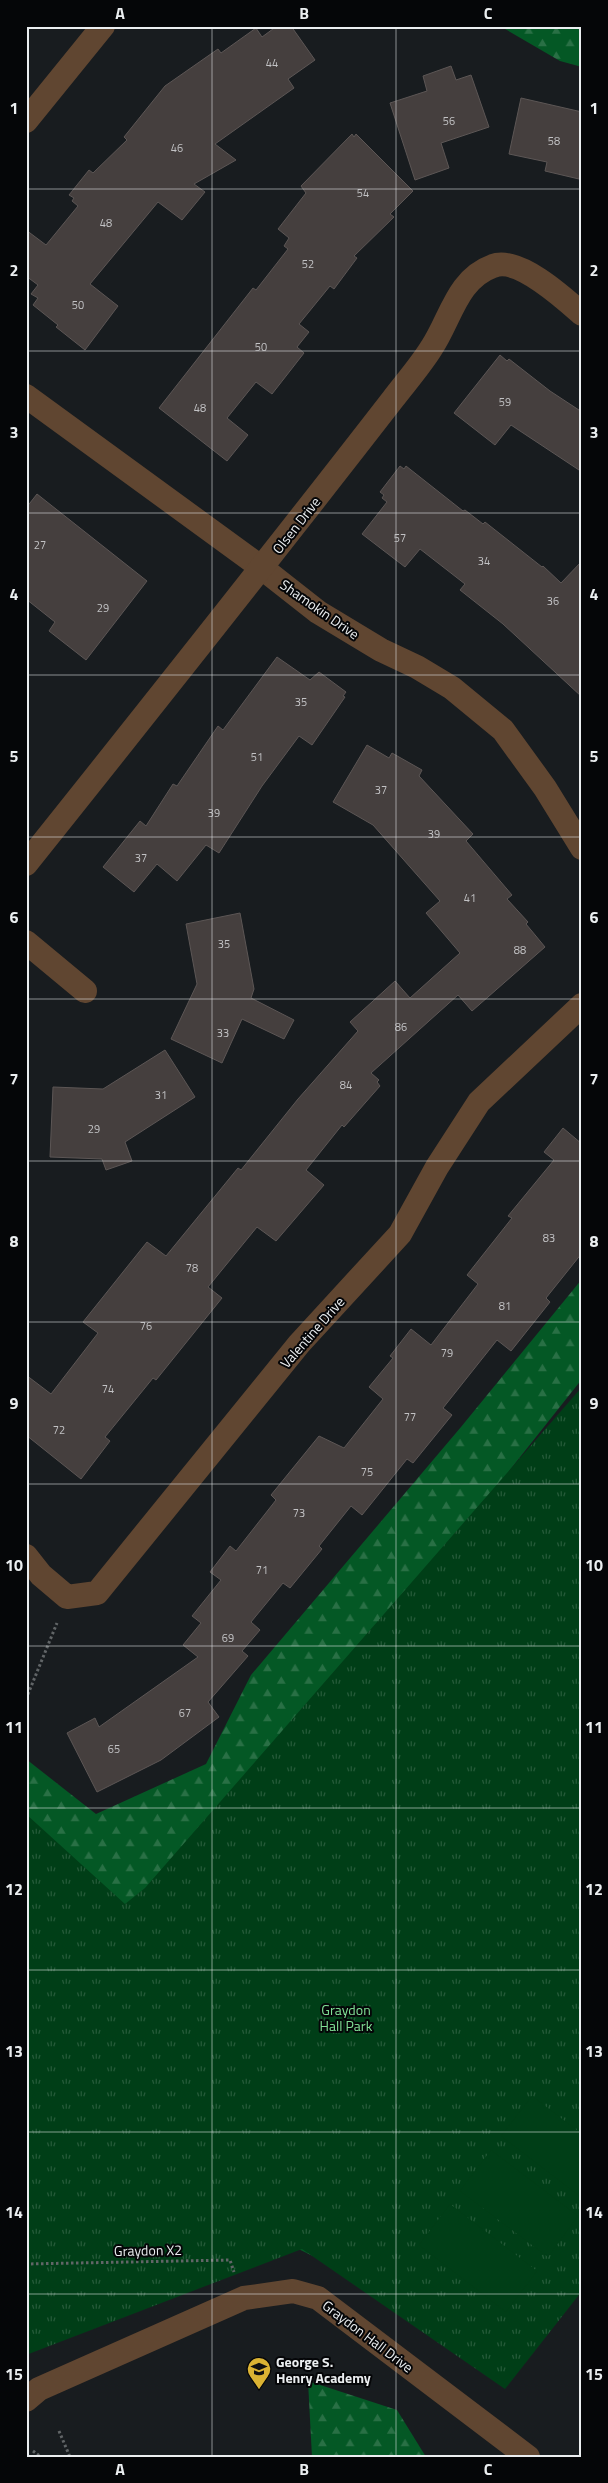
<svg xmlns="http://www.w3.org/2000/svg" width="608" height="2483" font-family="'Titillium Web',sans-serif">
	<defs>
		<pattern id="forest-firs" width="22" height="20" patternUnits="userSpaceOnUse" patternTransform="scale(1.25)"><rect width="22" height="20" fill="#045825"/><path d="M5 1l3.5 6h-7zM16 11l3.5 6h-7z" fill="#297045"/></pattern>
		<pattern id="park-tufts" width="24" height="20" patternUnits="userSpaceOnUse" patternTransform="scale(1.25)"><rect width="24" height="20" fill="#003e17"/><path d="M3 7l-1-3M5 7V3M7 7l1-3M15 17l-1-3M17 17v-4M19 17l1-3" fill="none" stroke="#255a39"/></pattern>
	</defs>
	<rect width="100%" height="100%" fill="#181c1f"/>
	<g fill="url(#forest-firs)">
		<path d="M500,26H582V67L560,61Z"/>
		<path d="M582,1279V1379L509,1471L338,2268L225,2214L26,2097V1759L96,1814L206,1764L251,1675L461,1427Z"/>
		<path d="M308,2381L397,2410L426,2457H312Z"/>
	</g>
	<path fill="url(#park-tufts)" d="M582,1387V2291L505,2389L302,2249L26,2355V1814L125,1904L145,1888Z"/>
	<g fill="#003e17">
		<path d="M532,2096L582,2134V2198L501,2136Z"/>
		<path d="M491,2150L578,2216L548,2257L460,2191Z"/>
		<path d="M450,2204L537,2271L506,2312L419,2245Z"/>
	</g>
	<g fill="#453f3e" stroke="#5c5655">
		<path d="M277,26H291L315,60L288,79L294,88L215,144L236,160L194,184L205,192L182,220L158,202L90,284L118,306L85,350L56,327L58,325L33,305L38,298L31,294L38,285L26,276V230L46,245L78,206L72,201L74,198L69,195L89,170L93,173L127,140L124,137L165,86L218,49L221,53L256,28L262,37Z"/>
		<path d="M451,66L456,80L471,75L489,127L441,143L449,168L415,180L390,103L427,91L423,76Z"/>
		<path d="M521,98L582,112V165L579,179L545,171L547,162L509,154Z"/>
		<path d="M352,134L354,137L356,134L413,191L390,214L394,217L354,256L357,258L334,289L330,286L299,324L309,332L297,347L304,353L272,394L256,382L227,418L248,435L227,461L159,408L253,288L256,290L288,249L284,246L289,238L278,229L306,193L301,186Z"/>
		<path d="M500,355L507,361L509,359L550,391L582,412V472L511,425L495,445L454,413Z"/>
		<path d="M400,466L404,469L406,466L463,511L465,510L483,524L485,522L542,567L543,566L561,583L582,561V697L503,624L460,590L465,584L420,549L405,567L362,534L387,502L382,498L384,495L380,492Z"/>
		<path d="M37,494L147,581L86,660L49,631L55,622L26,599V508Z"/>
		<path d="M277,657L310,680L319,672L346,692L343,696L345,697L312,745L299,736L262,786L219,853L206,845L177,881L157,864L134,892L103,867L140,821L146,826L173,784L177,786L218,726L223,730Z"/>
		<path d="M367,745L389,758L392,753L422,770L419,776L473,834L466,841L512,895L507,899L528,922L526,924L545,947L472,1011L458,995L371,1073L379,1080L377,1082L380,1086L344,1127L342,1125L306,1170L324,1185L276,1241L257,1227L208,1287L222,1298L156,1380L153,1378L105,1437L110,1441L81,1479L26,1435V1375L51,1394L98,1333L83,1322L147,1242L166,1256L238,1168L241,1170L298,1099L358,1031L350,1022L395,981L410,998L460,953L426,913L440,901L373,825L333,802Z"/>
		<path d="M240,913L254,989L251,998L294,1020L284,1039L242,1019L222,1063L171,1039L197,984L186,924Z"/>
		<path d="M165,1050L195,1097L125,1142L132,1161L106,1170L102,1159L50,1157L53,1087L103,1089Z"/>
		<path d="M563,1128L582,1144V1253L546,1298L550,1302L511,1351L497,1340L443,1408L452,1415L413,1463L407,1459L362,1515L351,1506L319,1546L322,1549L290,1588L283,1583L251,1622L260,1630L242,1651L248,1656L208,1702L219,1717L161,1760L97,1792L67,1733L95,1718L99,1727L198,1657L183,1645L201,1623L192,1616L221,1580L210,1572L230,1546L236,1551L276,1500L271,1495L319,1436L344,1448L383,1399L369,1387L393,1358L390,1356L411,1329L431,1345L478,1284L467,1275L512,1218L508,1216L554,1160L544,1152Z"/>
	</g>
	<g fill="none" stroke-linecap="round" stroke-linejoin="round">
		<g stroke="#616567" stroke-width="3" stroke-dasharray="2.5 2.5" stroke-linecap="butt">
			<path d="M26,1699L57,1623"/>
			<path d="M26,2264L230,2260L234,2272"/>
			<path d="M59,2431L70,2457"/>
			<path d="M33,2451L41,2457"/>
		</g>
		<g stroke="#604631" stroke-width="24">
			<path d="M26,121L103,26"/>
			<path d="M26,396L262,568L318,612L381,650L417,667L452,688L503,730L545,788L582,848"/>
			<path d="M26,864C149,710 272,555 393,399C406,382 421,365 432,347C451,318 457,279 493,266C518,256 564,298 582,314"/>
			<path d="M26,942L85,991"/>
			<path d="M26,1556L41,1575L67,1597L97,1593L299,1344L400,1234L437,1167L479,1102L582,1005"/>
			<path d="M26,2400L39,2389L244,2298L293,2291L318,2298L528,2457"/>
		</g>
	</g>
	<path fill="none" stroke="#ebeef0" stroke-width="1" stroke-opacity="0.55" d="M212,26V2457M396,26V2457M26,189H582M26,351H582M26,513H582M26,675H582M26,837H582M26,999H582M26,1161H582M26,1322H582M26,1484H582M26,1646H582M26,1808H582M26,1970H582M26,2132H582M26,2294H582"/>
	<defs>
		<g id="school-pin" transform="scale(1.25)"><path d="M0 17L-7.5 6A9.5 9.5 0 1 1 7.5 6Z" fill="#dbb333" stroke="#050608"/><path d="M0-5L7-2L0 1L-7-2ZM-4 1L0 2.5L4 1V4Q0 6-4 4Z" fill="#111"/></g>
	</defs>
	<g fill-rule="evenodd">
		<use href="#school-pin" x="259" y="2369"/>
	</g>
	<g text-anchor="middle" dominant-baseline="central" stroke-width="4" stroke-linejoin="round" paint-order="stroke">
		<g font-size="11" fill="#c2c2c4">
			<text x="272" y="63">44</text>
			<text x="449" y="121">56</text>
			<text x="554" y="141">58</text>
			<text x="177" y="148">46</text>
			<text x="363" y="193">54</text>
			<text x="106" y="223">48</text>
			<text x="308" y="264">52</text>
			<text x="78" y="305">50</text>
			<text x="261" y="347">50</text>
			<text x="505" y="402">59</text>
			<text x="200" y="408">48</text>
			<text x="400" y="538">57</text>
			<text x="40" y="545">27</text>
			<text x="484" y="561">34</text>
			<text x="553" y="601">36</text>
			<text x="103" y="608">29</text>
			<text x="301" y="702">35</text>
			<text x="257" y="757">51</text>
			<text x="381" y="790">37</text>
			<text x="214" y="813">39</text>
			<text x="434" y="834">39</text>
			<text x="141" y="858">37</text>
			<text x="470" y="898">41</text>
			<text x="224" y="944">35</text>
			<text x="520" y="950">88</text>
			<text x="401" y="1027">86</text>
			<text x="223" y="1033">33</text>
			<text x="346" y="1085">84</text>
			<text x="161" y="1095">31</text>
			<text x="94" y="1129">29</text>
			<text x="549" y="1238">83</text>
			<text x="192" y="1268">78</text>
			<text x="505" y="1306">81</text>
			<text x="146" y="1326">76</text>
			<text x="447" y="1353">79</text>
			<text x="108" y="1389">74</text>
			<text x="410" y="1417">77</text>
			<text x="59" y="1430">72</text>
			<text x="367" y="1472">75</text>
			<text x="299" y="1513">73</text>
			<text x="262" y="1570">71</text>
			<text x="228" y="1638">69</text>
			<text x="185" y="1713">67</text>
			<text x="114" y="1749">65</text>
		</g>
		<g font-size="14" fill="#ebeef0" stroke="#050608">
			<text transform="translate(296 525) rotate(-52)">Olsen Drive</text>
			<text transform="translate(320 609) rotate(35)">Shamokin Drive</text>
			<text transform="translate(312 1332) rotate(-49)">Valentine Drive</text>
			<text transform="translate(148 2250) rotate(-1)">Graydon X2</text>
			<text transform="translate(368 2336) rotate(37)">Graydon Hall Drive</text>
		</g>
		<g font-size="14" fill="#82e297" stroke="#050608">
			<text x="346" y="2009">Graydon<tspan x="346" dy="16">Hall Park</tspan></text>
		</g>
		<g font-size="14" font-weight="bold" fill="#ebeef0" stroke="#050608" text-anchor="start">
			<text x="276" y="2361">George S.<tspan x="276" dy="16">Henry Academy</tspan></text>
		</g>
	</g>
	<rect width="608" height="2483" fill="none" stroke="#050608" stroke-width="55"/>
	<rect x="28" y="28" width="552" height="2428" fill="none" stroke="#ebeef0" stroke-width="2"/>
	<g font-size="16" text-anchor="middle" font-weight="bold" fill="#ebeef0">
		<text x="120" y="19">A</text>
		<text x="304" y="19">B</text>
		<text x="488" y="19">C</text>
		<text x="14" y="114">1</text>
		<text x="594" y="114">1</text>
		<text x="14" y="276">2</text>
		<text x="594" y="276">2</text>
		<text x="14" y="438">3</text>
		<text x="594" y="438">3</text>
		<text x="14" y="600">4</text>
		<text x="594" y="600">4</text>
		<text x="14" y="762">5</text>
		<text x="594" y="762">5</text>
		<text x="14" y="923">6</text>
		<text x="594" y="923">6</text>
		<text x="14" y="1085">7</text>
		<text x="594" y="1085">7</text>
		<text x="14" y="1247">8</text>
		<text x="594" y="1247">8</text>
		<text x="14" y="1409">9</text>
		<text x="594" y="1409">9</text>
		<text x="14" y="1571">10</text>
		<text x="594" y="1571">10</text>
		<text x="14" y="1733">11</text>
		<text x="594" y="1733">11</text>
		<text x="14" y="1895">12</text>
		<text x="594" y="1895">12</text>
		<text x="14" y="2057">13</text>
		<text x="594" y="2057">13</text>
		<text x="14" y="2218">14</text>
		<text x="594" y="2218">14</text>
		<text x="14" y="2380">15</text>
		<text x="594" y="2380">15</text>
		<text x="120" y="2475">A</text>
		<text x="304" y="2475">B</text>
		<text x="488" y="2475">C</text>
	</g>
</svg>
